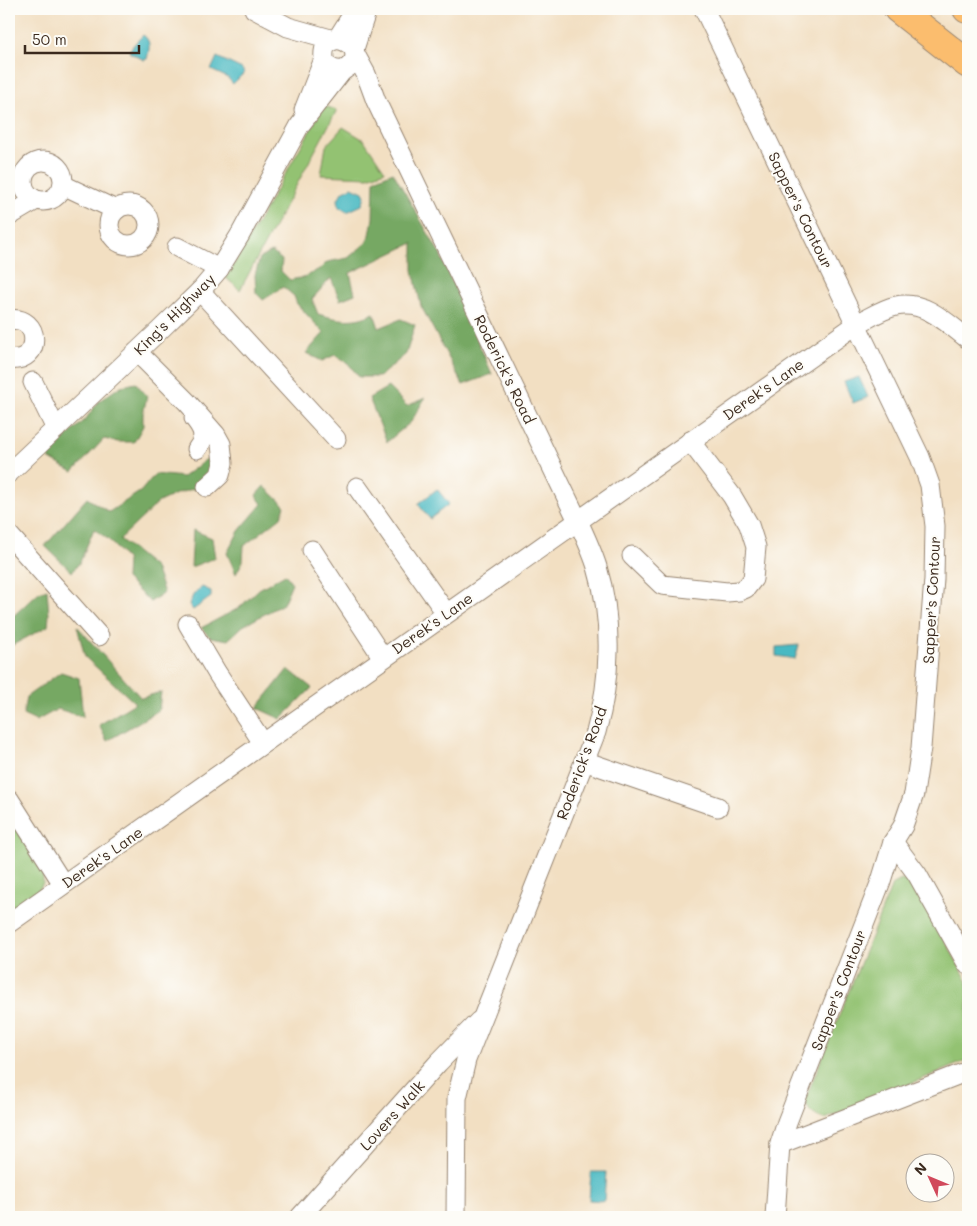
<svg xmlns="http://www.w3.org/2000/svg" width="977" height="1226" font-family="Mali,sans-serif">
	<rect width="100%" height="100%" fill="#fdfcf7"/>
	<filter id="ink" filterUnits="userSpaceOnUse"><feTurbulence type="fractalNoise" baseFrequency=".02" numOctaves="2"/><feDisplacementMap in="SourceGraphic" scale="10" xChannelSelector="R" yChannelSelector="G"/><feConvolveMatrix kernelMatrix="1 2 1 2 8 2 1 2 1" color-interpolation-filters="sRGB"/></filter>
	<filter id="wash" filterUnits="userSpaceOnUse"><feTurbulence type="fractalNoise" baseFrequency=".0096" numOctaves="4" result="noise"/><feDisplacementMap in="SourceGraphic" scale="20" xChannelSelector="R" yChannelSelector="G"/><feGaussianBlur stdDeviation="1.12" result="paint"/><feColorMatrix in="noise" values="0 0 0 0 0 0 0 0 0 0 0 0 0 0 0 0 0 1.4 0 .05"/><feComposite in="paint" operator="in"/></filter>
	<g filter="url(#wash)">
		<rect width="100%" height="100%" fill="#f2dfc2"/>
		<g fill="#93c272" stroke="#677648">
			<path d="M324,106L337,110L240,290L226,278Z"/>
			<path d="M343,127L364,140L385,171L368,177L321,175L326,146Z"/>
			<path d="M9,821L13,823L43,869V883L36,895L9,913Z"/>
			<path d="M901,880L907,881L916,887L968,982V1060L825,1119C814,1116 808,1112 805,1100L892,885Z"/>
		</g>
		<g fill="#76a864" stroke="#586941">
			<path d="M393,172L440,254L492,374L463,385L421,306L413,270V243L350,273L355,294L340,300L331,278L312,299L318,314C339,320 354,323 374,313L379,328L401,319L415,325L406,354L379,377H359L347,362L335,355L322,361L306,353L324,333L297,304L294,296L283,287L263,300L256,293L255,275L260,258L272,252L282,260L281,271L290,280L305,277L321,268L327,262L348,258L366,243L370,235L373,218L374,180Z"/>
			<path d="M136,383L147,396L143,414V426L134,442H118L104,439L73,472L48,458L65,438L85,420L99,401L121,386Z"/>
			<path d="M388,387L407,406L425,398L411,422L387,442L369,398Z"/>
			<path d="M208,458L217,470L203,486L176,494L159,502L120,539L155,568L164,593L150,602L126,579L127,560L109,540L94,529L80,562L72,572L45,546L87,498L109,512L141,491L155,474L183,477Z"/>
			<path d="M264,486L285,506L281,517L244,546L243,561L236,574L227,553L239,531L262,504L256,495Z"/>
			<path d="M193,530L212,538L215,558L191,567Z"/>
			<path d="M285,574L292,583L283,604L243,626L228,640L210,637L201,628L239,608L259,589Z"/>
			<path d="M47,589L49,615L48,626L9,647V620L39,592Z"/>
			<path d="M77,626L141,698L161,692L159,710L107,741L99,725L135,703L85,657Z"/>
			<path d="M288,669L312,688L281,719L257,708Z"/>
			<path d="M61,672L79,678L83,717L58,709L36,721L23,715L26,697Z"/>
		</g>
		<g fill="#4ab9c2" stroke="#427270">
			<path d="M143,35C152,41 149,50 147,59L144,60L129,52C130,48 140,38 143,35Z"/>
			<path d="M217,57L242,69L244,73L233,84L228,78L211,70Z"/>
			<path d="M352,187L363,192L365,196L362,205L347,212L339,207L338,199L342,192Z"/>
			<path d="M859,377L868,397L853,403L844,382Z"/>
			<path d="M437,489L449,504L430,519L418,504Z"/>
			<path d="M202,587L211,591V597L193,610L189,605L193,595Z"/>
			<path d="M799,645L795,659L776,656V647Z"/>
			<path d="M591,1172H606L604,1201L589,1200Z"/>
		</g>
	</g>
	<g filter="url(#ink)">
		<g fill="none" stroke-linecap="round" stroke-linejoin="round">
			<g stroke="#968470" stroke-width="21">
				<g id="minor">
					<path d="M254,9L288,27L334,40"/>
					<path d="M704,9L920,457L930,485L935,526L934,579L921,748L914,794L903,826L893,842L881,881L787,1122L780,1144L775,1217"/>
					<path d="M337,39L356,9"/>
					<path d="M354,49L367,9"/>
					<path d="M355,54L366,74L376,101L578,521C585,536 592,551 597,567C613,620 611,679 596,732L466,1060L457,1098L456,1217"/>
					<path d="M304,110L324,59C320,21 379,48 344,70C334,71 327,68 324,59"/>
					<circle cx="43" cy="181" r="20"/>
					<path d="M63,185L116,210"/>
					<circle cx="129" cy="225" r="20"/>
					<path d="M9,216L36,200"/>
					<path d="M177,247L219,269"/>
					<path d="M200,291L336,439"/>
					<path d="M9,320C41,314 43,364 9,359"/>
					<path d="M137,352L187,402L216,435L221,444L223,463L220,475L207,487"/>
					<path d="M33,382L56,429"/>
					<path d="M194,418C203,429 207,437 197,449"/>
					<path d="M9,473L161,329L202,289L219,269L240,235L300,125L343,70"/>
					<path d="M357,487L446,613"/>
					<path d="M9,535L99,636"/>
					<path d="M312,550L383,658"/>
					<path d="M632,556L662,585L727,592L739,591L746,588L753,579L756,547L749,525L732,496L690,441"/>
					<path d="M188,624L217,673L263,743"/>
					<path d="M584,761L718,807"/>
					<path d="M9,799L63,884"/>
					<path d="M893,842L917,874L968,965"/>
					<path d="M9,923L857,324C869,318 882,309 896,306C925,300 947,323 968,339"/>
					<path d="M780,1144L968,1071"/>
					<path d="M300,1217L438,1063L479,1021"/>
				</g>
			</g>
			<g stroke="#968470" stroke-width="30">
				<g id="highway">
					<path d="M898,9L968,64"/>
					<path d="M967,9H968"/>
				</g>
			</g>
			<use href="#minor" stroke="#fff" stroke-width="19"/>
			<use href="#highway" stroke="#fbbd6e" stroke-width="28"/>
		</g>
	</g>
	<g text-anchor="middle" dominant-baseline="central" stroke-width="4" stroke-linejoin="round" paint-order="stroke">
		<g font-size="15" fill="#3b2a1e" stroke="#fdfcf7">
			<text transform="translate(801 210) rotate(64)">Sapper's Contour</text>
			<text transform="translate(174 314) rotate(-45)">King's Highway</text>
			<text transform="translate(505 369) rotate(64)">Roderick's Road</text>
			<text transform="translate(763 389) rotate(-35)">Derek's Lane</text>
			<text transform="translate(931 600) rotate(-87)">Sapper's Contour</text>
			<text transform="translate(432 623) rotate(-35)">Derek's Lane</text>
			<text transform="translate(581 763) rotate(-70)">Roderick's Road</text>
			<text transform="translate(102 857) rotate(-35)">Derek's Lane</text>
			<text transform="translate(838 990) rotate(-69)">Sapper's Contour</text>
			<text transform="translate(392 1115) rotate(-48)">Lovers Walk</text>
		</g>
	</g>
	<rect width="977" height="1226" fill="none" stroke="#fdfcf7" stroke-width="30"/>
	<g transform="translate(930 1178) rotate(314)"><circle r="24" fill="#fdfcf7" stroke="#afa8a0"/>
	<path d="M0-4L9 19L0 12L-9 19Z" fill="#d1495b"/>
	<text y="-8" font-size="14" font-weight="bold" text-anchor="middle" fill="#3b2a1e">N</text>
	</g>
	<path d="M25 45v8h114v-8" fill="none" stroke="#3b2a1e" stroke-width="2.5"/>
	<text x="32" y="45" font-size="15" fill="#3b2a1e" stroke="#fdfcf7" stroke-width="4" paint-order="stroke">50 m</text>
</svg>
